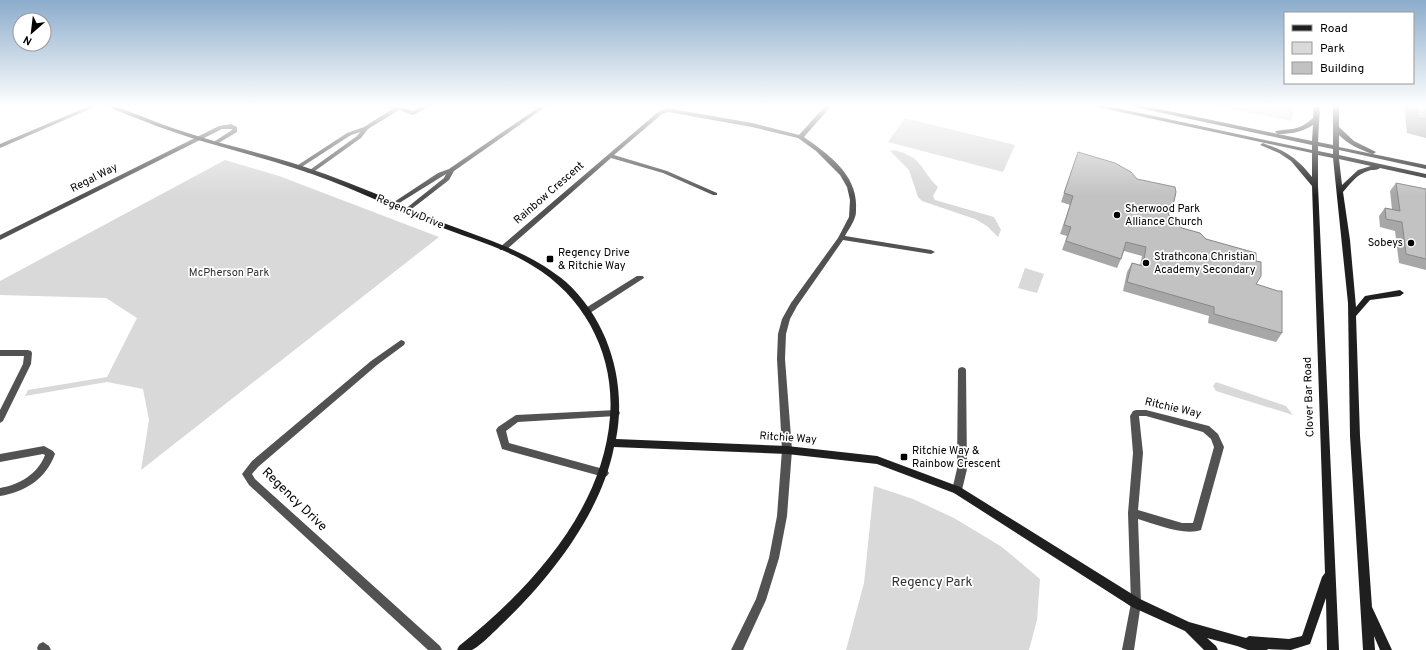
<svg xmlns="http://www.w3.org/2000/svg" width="1426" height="650" font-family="Overpass,sans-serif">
	<rect width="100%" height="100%" fill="#fff"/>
	<g fill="#d9d9d9">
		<path d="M1212,105H1296L1291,121Z"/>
		<path d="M905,118L1015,145L1003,172L888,142Z"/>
		<path d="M893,150C924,157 919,169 938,187L933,196L935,200L994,217L1001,230L998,237L987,226L975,219L922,201L918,197L909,170L890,151Z"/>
		<path d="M225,160L279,176L439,237L141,470L149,420L143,389L107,382L25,396L28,390L107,377L137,318L106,298L0,295V281Z"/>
		<path d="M1025,268L1044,274L1037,293L1018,288Z"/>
		<path d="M1216,382L1286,406L1293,415L1216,391L1213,386Z"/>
		<path d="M874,486L913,499L954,518L1002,547L1040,579L1037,620L1029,650H846L864,583Z"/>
	</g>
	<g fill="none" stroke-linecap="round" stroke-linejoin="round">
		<g fill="#525252" fill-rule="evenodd">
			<path d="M92,105H99L0,148V144Z"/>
			<path d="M387,105H404L402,107L413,111L425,105H432L413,115L399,110L368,129L361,138L312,173H308L307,172L357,136L360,132L351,135L300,168H296L295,167L347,133L364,127L394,108Z"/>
			<path d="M542,105H548L454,171L449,180L409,211L407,212L404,210L444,178L446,174L396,205H392L391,204L438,173L449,169Z"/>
			<path d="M826,105H832L804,137C828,154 858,175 856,208C856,211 856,215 855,217C853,224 848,230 845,236L931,250L935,252L931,254L843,240L797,306L790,319L786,334L785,359L792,450L787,516L779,558L766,600L743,650H731L756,599L769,558L777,516L782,450L777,359L778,334L782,319L791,303L838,238L849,217L850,200L847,187L840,175L816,151L798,138L752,127L668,112L662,114L614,155L667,171L717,193V195H713L663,173L611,158L506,250H500L499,248L658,112L667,108L752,123L799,135Z"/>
			<path d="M231,124L237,127V132L217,144H213L212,143L232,130V129H222L0,240V235L219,126Z"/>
			<path d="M637,276H643L644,278L590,313H584L583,311L584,309Z"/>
			<path d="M401,340L404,341L405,343L404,345L377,365L258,467L252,474L255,479L440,646L442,650H428L249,485L242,474L252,461L371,361Z"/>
			<path d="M0,350H28L31,351L32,353L31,364L3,421L0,423V410L23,364L24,356H0Z"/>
			<path d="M962,367L965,368L966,370L967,469L962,490L960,493L957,494L954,493L952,490L957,469L958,370L959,368Z"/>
			<path d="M616,410L619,411L620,413L619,415L616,416L518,422L506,431L509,443L607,470L609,473L607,476L604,477L502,449L496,430L498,427L516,415Z"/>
			<path d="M1136,410H1146L1209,426L1218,434L1224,447L1201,530C1184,536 1155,524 1138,519L1141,603L1134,650H1122L1131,603L1128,513L1133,453L1130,416L1133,411ZM1139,416H1146L1203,432L1211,439L1214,447L1193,523H1182L1138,510L1143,453Z"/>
			<path d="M44,446L53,451L55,454C46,479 25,492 0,496V488C19,485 38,474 45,455L43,454L0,462V454Z"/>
			<path d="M43,642L49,646L51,650H38L37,648L39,644Z"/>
		</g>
		<path fill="#1f1f1f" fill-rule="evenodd" d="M106,105H113C139,115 164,126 191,134C228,146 266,154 302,166C335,177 367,190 398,203C411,209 422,215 435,220C480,237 528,250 566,282C609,321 627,383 616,439L787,446L877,456L960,487L1140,599L1189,622L1246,638L1249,636L1289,639L1302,636L1322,577L1325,573L1312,186L1291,161L1279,153L1260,145L1263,143L1265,144C1287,151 1298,159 1312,177V153L1097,107L1094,105H1103L1312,150V145L1134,107L1131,105H1140L1278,134L1275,132L1276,131C1294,128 1298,131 1313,118L1314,105H1320L1318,142L1333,145V105H1339V127L1354,141L1376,152L1373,154C1360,150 1348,144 1339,135V147L1426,165V169L1339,150V155L1426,174V178L1380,168C1376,171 1372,169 1368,171C1357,174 1350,184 1343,192L1350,240L1356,307L1365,296L1400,290L1404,293L1400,296L1370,300L1356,316L1360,436L1372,607L1392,650H1380L1374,636L1375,650H1363L1350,436L1348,303L1333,158L1318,155V186L1339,650H1327L1326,598L1310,644L1291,650L1267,649L1268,650H1248L1237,646L1207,638L1216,646L1218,650H1204L1185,631L1132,607L954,493L877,464L787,454L614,447C601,514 549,580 500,626C494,632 479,647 472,650C469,650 461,650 457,650L459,646C529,590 603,511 610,417C615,356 586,298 533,266C503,247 468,238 435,225C388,206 342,183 294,168C244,152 193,141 144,121C132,116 117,112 106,105ZM1313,125L1312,141L1278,134C1291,134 1302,132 1313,125ZM1318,146L1333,149V154L1318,151ZM1339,159L1371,166L1358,170L1342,185Z"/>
	</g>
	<g fill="#a7a7a7">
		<path d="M1404,105H1426V138L1407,133Z"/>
		<path d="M1078,152L1169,214L1173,222L1182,228L1256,261V284L1282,333L1276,342L1208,323L1209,316L1123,291L1127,272L1132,263L1140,265L1142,256L1124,251L1121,259L1117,268L1062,250L1067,236L1060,234L1070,205L1061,202Z"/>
		<path d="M1396,183L1426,189V270L1399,263L1395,231L1380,227L1379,216L1385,208L1392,209L1390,191Z"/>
	</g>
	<path fill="#888" d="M1173,206L1169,214L1167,212Z"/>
	<g fill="#c2c2c2" stroke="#888">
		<path d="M1416,105H1426V119L1418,118Z"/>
		<path d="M1078,152L1115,163L1131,172L1137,179L1175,187L1176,192L1173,206L1167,212L1173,222L1182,228L1200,233L1206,239L1256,253V261L1261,262V276L1256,284L1278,291H1282V333L1214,314V307L1127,282L1132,263L1143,266L1146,247L1126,242L1121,259L1066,241L1071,227L1064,225L1073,196L1064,193Z"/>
		<path d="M1396,183L1426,189V259L1406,254L1402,222L1386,219L1385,208L1400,211Z"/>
	</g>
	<linearGradient id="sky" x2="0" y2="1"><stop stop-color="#8baccb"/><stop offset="0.54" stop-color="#fff"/><stop offset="1" stop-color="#fff" stop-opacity="0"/></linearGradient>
	<rect width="1426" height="196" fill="url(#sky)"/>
	<g fill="#000" stroke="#fff" stroke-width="1.5">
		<circle cx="1117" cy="215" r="4"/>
		<circle cx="1411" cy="243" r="4"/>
		<rect x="546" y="255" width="8" height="8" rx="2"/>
		<circle cx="1146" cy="263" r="4"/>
		<rect x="900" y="453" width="8" height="8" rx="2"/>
	</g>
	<g text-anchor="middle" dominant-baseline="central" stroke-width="3.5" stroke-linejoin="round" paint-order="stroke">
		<g font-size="11" fill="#000" stroke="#fff">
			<text transform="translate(94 178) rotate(-27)">Regal Way</text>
			<text transform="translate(549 193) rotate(-41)">Rainbow Crescent</text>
			<text transform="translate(410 212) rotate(23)">Regency Drive</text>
			<text transform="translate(1309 397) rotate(-92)">Clover Bar Road</text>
			<text transform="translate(1173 408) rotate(13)">Ritchie Way</text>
			<text transform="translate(788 438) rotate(4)">Ritchie Way</text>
		</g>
		<g font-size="11" fill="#000" stroke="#fff" text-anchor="start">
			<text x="1125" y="209">Sherwood Park<tspan x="1125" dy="13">Alliance Church</tspan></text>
			<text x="1403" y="243" text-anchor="end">Sobeys</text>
			<text x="558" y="253">Regency Drive<tspan x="558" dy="13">&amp; Ritchie Way</tspan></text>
			<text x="1154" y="257">Strathcona Christian<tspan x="1154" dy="13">Academy Secondary</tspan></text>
			<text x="912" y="451">Ritchie Way &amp;<tspan x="912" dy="13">Rainbow Crescent</tspan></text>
		</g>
		<g font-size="11" fill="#303030" stroke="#fff">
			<text x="229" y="273">McPherson Park</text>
		</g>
		<g font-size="13" fill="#000" stroke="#fff">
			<text transform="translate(294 500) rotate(44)">Regency Drive</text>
		</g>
		<g font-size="13" fill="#303030" stroke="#fff">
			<text x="932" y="583">Regency Park</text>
		</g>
	</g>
	<rect x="1284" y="12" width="130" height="72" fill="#ffffff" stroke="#999999"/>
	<rect x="1292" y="25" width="20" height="6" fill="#1f1f1f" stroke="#999999"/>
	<text x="1320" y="32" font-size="12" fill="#000000">Road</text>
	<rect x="1292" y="42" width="20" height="12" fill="#d9d9d9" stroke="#999999"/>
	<text x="1320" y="52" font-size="12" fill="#000000">Park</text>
	<rect x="1292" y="62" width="20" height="12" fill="#c2c2c2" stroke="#999999"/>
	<text x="1320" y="72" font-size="12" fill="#000000">Building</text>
	<g transform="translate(32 32) rotate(208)"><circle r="19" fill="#ffffff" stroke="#999999"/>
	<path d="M0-3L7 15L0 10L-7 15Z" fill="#000000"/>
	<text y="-6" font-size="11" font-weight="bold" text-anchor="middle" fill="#000000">N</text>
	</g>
</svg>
